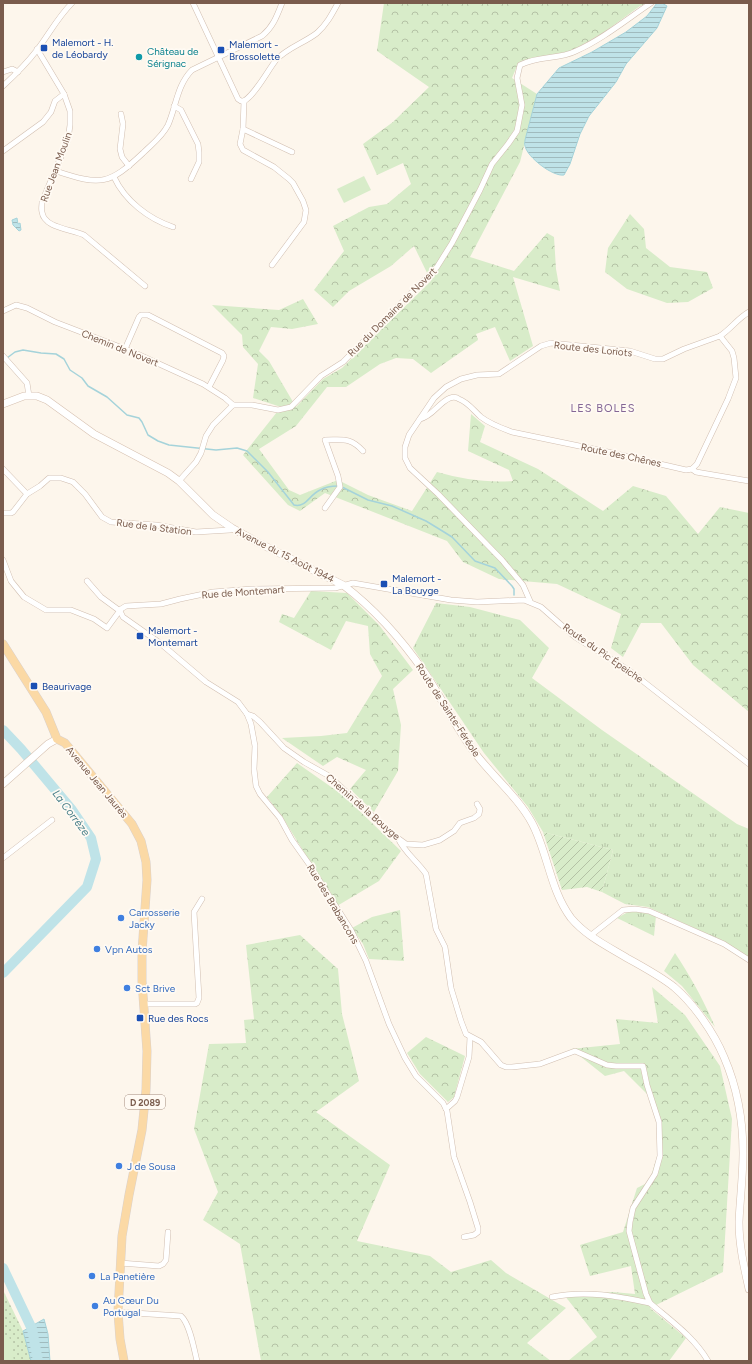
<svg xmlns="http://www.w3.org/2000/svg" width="752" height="1364" font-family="Figtree,sans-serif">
	<defs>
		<pattern id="grass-tufts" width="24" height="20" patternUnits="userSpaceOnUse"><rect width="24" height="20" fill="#d8ecc9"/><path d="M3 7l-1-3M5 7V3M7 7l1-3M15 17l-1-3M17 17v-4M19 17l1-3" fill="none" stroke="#b4c2a5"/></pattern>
		<pattern id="forest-crowns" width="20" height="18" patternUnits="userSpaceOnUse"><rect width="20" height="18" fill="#d8ecc9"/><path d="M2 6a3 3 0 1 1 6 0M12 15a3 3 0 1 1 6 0" fill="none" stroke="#b4c2a5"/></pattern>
		<pattern id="park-dots" width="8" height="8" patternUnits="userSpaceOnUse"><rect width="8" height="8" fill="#d8ecc9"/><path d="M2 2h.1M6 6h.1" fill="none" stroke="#b4c2a5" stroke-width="1.8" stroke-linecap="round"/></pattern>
		<pattern id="garden-furrows" width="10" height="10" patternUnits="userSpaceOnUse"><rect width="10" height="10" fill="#d8ecc9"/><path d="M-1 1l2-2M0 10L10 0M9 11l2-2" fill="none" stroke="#b4c2a5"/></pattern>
		<pattern id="water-rules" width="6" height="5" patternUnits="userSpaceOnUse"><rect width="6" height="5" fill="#bfe3e8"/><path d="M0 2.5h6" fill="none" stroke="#a0bbbe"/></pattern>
	</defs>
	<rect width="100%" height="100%" fill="#fdf6ec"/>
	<g fill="url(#grass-tufts)">
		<path d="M436,603L470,607L520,620L549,648L532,678L602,730L737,824L749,829V958L714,937L648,907L625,904L602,892L613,850L543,832L528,807L484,753L413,648Z"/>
		<path d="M628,912H646L656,916L654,936L617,918Z"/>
	</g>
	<g fill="url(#forest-crowns)">
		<path d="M384,3H647L640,6L603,33L568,53L533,58L517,66L512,78L537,94L520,162L470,257L514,271L547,233L554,237L556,269L560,291L513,277L533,346L510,361L495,327L476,334L478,340L431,373L413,359L396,358L380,364L346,387H327L296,426L259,449L289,490L300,495L338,480L368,495L412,511L437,472C462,479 487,483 513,481L509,470L468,451L471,414L485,426L480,442L538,469L603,511L633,486L666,496L698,534L720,507L749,513V712L693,665L661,623H641L623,657L611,648L621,614L557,584L499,579L463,562L447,541L325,493L300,511L288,505L243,455L281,407L253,398L258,364L243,347L242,335L212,305L279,310L303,299L318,324L292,329L271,327L259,351L269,361L296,407L323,379L342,368L431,281L414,246L391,266L349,291L333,307L314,290L344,251L333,226L369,207L387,204L411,184L403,163L377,175L363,144L393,122L429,87L377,51Z"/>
		<path d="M630,214L644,229L646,248L670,267L707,272L713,288L688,302L667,303L627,289L605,272L608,248Z"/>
		<path d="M311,591L347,593L379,625L413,670L393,689L401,725L398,771L374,812L350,789L366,770L337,757L323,766L282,738L321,736L347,733L382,676L370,654L368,626L346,621L331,650L279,622L282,614L294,618Z"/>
		<path d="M297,763L344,796L401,851L379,881L337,906L283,818L267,797Z"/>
		<path d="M400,910L404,961L369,959L363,944L352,928L372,917Z"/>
		<path d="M300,935L338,969L342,1014L359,1081L316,1112L390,1165L357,1241L430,1256L451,1272L491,1260L506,1273L566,1308L527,1343L551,1361H261L240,1244L203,1220L218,1192L194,1129L209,1044L246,1043L244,1020L254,1019L246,945Z"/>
		<path d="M675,953C691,977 704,1001 715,1027L682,986L664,971Z"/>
		<path d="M652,987L685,1015L720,1066L732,1119L723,1272L650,1308L686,1338L669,1361H568L597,1337L565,1296L613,1292L635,1294L631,1266L590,1276L580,1245L623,1232L637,1188L649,1182L659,1151L654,1101L624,1071L605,1076L571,1049L620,1044L616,1019L658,1023Z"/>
		<path d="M426,1037L465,1056L454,1097L448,1102L420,1074L407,1053Z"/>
	</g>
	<path fill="url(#park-dots)" d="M3,1290L23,1331L31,1361H3Z"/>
	<path fill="url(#garden-furrows)" d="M543,832L613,850L602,892L587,887L562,890Z"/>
	<g fill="#d8ecc9">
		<path d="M364,176L371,190L344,203L337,189Z"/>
		<path d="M9,1335L14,1361H3V1336Z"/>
	</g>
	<g fill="url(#water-rules)" stroke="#a5d3da">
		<path d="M657,3H662L667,6L657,28L626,64L616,82L589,116L580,134L570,164L564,175C553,177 527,157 525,146C524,144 525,142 525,140L537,94L559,68L592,52L626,32L647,16Z"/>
		<path d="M17,218L18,224L20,223L21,230L19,231L13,225L12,220Z"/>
		<path d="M44,1319L48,1334L50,1361H31L23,1331Z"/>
	</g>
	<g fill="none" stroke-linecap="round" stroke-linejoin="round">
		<g stroke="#a5d3da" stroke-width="1.5">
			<path d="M7,358L15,352L23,350L41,353L56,354L64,359L70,370L82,378L88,386L107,397L127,415L139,418L142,422L148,435L158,441L169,445L216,450L237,448L247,451L268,472L294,505C306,508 309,495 320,490C325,487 332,486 338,486"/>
			<path d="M342,487L368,500L392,506L426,521L444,532L452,537L475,561L495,568L512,586L514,589V595"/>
		</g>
		<g stroke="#bfe3e8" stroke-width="10">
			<path d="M3,730L21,749L72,810L91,838L96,859L87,887L3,973"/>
			<path d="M3,1268L32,1329L38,1361"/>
		</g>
		<g stroke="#d1beb0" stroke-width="6">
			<g id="minor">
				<path d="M193,3L238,99L241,101H244"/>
				<path d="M37,49L64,94L70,111V125L68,140L42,202C42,205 41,209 42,212C44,228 71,229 84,235L145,286"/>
				<path d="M3,72L12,69L18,72"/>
				<path d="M3,86C15,75 27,63 37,50C49,34 58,17 72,3"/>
				<path d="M244,101C255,95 268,70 276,60C287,48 304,43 317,33C327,24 332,14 338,3"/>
				<path d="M244,101L243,129L292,152"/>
				<path d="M174,106L181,110L198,144L199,152V162L191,179"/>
				<path d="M121,114L123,124L120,149L122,157L129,166"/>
				<path d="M243,129L240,144L243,150L274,167L289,179L293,183L303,201L306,210L304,222L272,265"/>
				<path d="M3,151L43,122L51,112L55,101L64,94"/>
				<path d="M56,171C101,186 109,185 143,153C152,144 162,137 168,125C176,107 177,85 192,70L262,36C273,27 277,16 282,3"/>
				<path d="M114,177C125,201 149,219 173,227"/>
				<path d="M3,311L16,305L27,308L55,322L133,352L203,384L225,398L233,405"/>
				<path d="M125,349L139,317L141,315H148L222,353L224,356L223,360L209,387"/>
				<path d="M3,356L27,383L29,396"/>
				<path d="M420,419C433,416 438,403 450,398C453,397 456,397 459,399C468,402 474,411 481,417C490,424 501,428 512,432L608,452L686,470L692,469L697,464L728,399L736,378L734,358L732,351L720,336"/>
				<path d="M3,469L27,494"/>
				<path d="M692,469L696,472L749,481"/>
				<path d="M179,481L196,462L201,453L206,436L213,425L233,405H252L278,410L291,407L321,376L343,362L437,267L452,243L480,190L492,164L508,144L517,131L522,105L517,78L520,65C540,55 558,60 576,51C603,39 627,19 651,3"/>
				<path d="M325,508L340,487L338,476L325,440C343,440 350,437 363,451"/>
				<path d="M3,513H11L13,512L27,494L40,486L49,478H61L73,482L85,494L102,517L111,522L156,525L196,532L230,530L232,528"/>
				<path d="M3,560L11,581L24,597L46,610H71L94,619L107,628L121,609L126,606L161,604L180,599L213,592L252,589L335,588L353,583L451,600L477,602L524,600L541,607L575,637L630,671L749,764"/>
				<path d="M87,581L101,597L120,611L123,617L160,643L206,682L238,702L247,714L251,724L255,746L254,769L256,786L260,794L280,818L292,840L309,864L351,930L366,961L389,1024L405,1058L416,1076L443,1103L447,1111L454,1157L470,1202L478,1228V1232L474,1235L464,1237"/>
				<path d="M530,601L523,585L502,560L438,494L410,468L405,458V447L409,435L434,398L446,387L461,379L477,375L499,374L541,346L551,343L630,351L655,359H663L684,349L720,336C731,329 738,318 749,312"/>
				<path d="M247,714L253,716L260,722L284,748L304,762L329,776L392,834L406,844L423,845L440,840L454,831L460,823L474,818L479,814L480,809L477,804"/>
				<path d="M398,838C404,852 417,861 426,874L436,929L445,947L451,988L461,1021L466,1034L481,1042L501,1065L506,1067H512L540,1064L575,1051L607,1065L616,1066H643L647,1085L659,1122L660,1156L655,1174L633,1208L630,1222L629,1231L646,1294L650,1303C617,1296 586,1290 552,1297"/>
				<path d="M3,858L52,820"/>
				<path d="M590,936L623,910L635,909L649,911L724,944L749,960"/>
				<path d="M144,1004H195L197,1003L199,998L194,912L202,899"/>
				<path d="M446,1109L455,1101L457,1097L469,1057L470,1037"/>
				<path d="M120,1263L159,1266L163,1264L166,1260L168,1232"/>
				<path d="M650,1303C671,1321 694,1337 708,1361"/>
				<path d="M118,1312L181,1316C190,1324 194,1349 197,1361"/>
			</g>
		</g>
		<g stroke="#d6c0b0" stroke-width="8">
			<g id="secondary">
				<path d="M3,404L24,396H37L47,400L94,434L168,473L179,481L213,515L232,528L259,543L343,585C375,609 402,640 425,673C442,699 456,728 475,753C493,777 518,797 532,823C548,853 550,890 571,918C586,936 607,946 627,958C643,967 660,976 674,987C694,1004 714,1033 724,1057C737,1087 743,1120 743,1153C743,1176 740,1199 739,1222C739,1245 744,1267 749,1289"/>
				<path d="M3,784L48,744L57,739"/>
			</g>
		</g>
		<g stroke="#dad1cd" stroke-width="9">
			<path id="primary" d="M3,644L46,712L57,739L65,743L132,824L141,841L146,862L147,880L142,952V981L147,1051L146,1090L142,1130L129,1195L122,1236L118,1312L120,1339L124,1361"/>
		</g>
		<use href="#minor" stroke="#fff" stroke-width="5"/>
		<use href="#secondary" stroke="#fff" stroke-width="7"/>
		<use href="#primary" stroke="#fbd9a5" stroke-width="8"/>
	</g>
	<g fill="#1a4fb4" stroke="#fffaf3" stroke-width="1.5">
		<rect x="40" y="44" width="8" height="8" rx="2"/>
		<rect x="217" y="46" width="8" height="8" rx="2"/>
		<rect x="380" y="580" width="8" height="8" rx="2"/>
		<rect x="136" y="632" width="8" height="8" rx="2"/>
		<rect x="30" y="682" width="8" height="8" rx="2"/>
		<rect x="136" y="1014" width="8" height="8" rx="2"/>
	</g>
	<circle fill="#0f9aa8" stroke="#fffaf3" stroke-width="1.5" cx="139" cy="57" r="4"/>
	<g fill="#3f7fe0" stroke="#fffaf3" stroke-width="1.5">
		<circle cx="121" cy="918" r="4"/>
		<circle cx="97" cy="949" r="4"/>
		<circle cx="127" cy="988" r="4"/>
		<circle cx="119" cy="1166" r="4"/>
		<circle cx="92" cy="1276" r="4"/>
		<circle cx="95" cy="1306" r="4"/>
	</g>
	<g text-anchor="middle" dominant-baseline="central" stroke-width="3.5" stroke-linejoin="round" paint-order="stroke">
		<rect fill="#fffaf3" stroke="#a28b7f" stroke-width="1" x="125" y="1095" width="40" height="14" rx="3"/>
		<g font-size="9" font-weight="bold" fill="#7a5c4d">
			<text x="145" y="1102">D 2089</text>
		</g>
		<g font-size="10" fill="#164399" stroke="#fffaf3" text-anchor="start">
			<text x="52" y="42">Malemort - H.<tspan x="52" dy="12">de Léobardy</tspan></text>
			<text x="229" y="44">Malemort -<tspan x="229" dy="12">Brossolette</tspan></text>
			<text x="392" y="578">Malemort -<tspan x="392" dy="12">La Bouyge</tspan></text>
			<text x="148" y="630">Malemort -<tspan x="148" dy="12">Montemart</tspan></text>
			<text x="42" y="686">Beaurivage</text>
			<text x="148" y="1018">Rue des Rocs</text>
		</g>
		<g font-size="10" fill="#0d838f" stroke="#fffaf3" text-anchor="start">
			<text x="147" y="51">Château de<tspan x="147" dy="12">Sérignac</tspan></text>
		</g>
		<g font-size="10" fill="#7a5c4d" stroke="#fffaf3">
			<text transform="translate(56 167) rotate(-70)">Rue Jean Moulin</text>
			<text transform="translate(392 312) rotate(-45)">Rue du Domaine de Novert</text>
			<text transform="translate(120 348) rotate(22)">Chemin de Novert</text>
			<text transform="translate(593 349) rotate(6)">Route des Loriots</text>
			<text transform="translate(621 455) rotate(12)">Route des Chênes</text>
			<text transform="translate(154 527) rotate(7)">Rue de la Station</text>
			<text transform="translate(285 555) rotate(27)">Avenue du 15 Août 1944</text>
			<text transform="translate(243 592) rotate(-4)">Rue de Montemart</text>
			<text transform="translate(603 653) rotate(35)">Route du Pic Épeiche</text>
			<text transform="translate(448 710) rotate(57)">Route de Sainte-Féréole</text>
			<text transform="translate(97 782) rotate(50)">Avenue Jean Jaurès</text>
			<text transform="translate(363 807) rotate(41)">Chemin de la Bouyge</text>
			<text transform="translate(333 904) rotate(59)">Rue des Brabancons</text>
		</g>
		<g font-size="10" fill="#366cbe" stroke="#fffaf3" text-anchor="start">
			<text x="129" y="912">Carrosserie<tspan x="129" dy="12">Jacky</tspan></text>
			<text x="105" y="949">Vpn Autos</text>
			<text x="135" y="988">Sct Brive</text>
			<text x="127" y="1166">J de Sousa</text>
			<text x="100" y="1276">La Panetière</text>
			<text x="103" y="1300">Au Cœur Du<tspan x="103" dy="12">Portugal</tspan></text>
		</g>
		<g font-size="11" letter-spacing="1" fill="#846695" stroke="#fffaf3">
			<text x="603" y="408">LES BOLES</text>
		</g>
		<g font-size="11" font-style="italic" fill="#437c86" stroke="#fffaf3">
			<text transform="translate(71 813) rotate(53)">La Corrèze</text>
		</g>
	</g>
	<rect width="752" height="1364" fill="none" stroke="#7a5c4d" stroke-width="8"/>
</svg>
